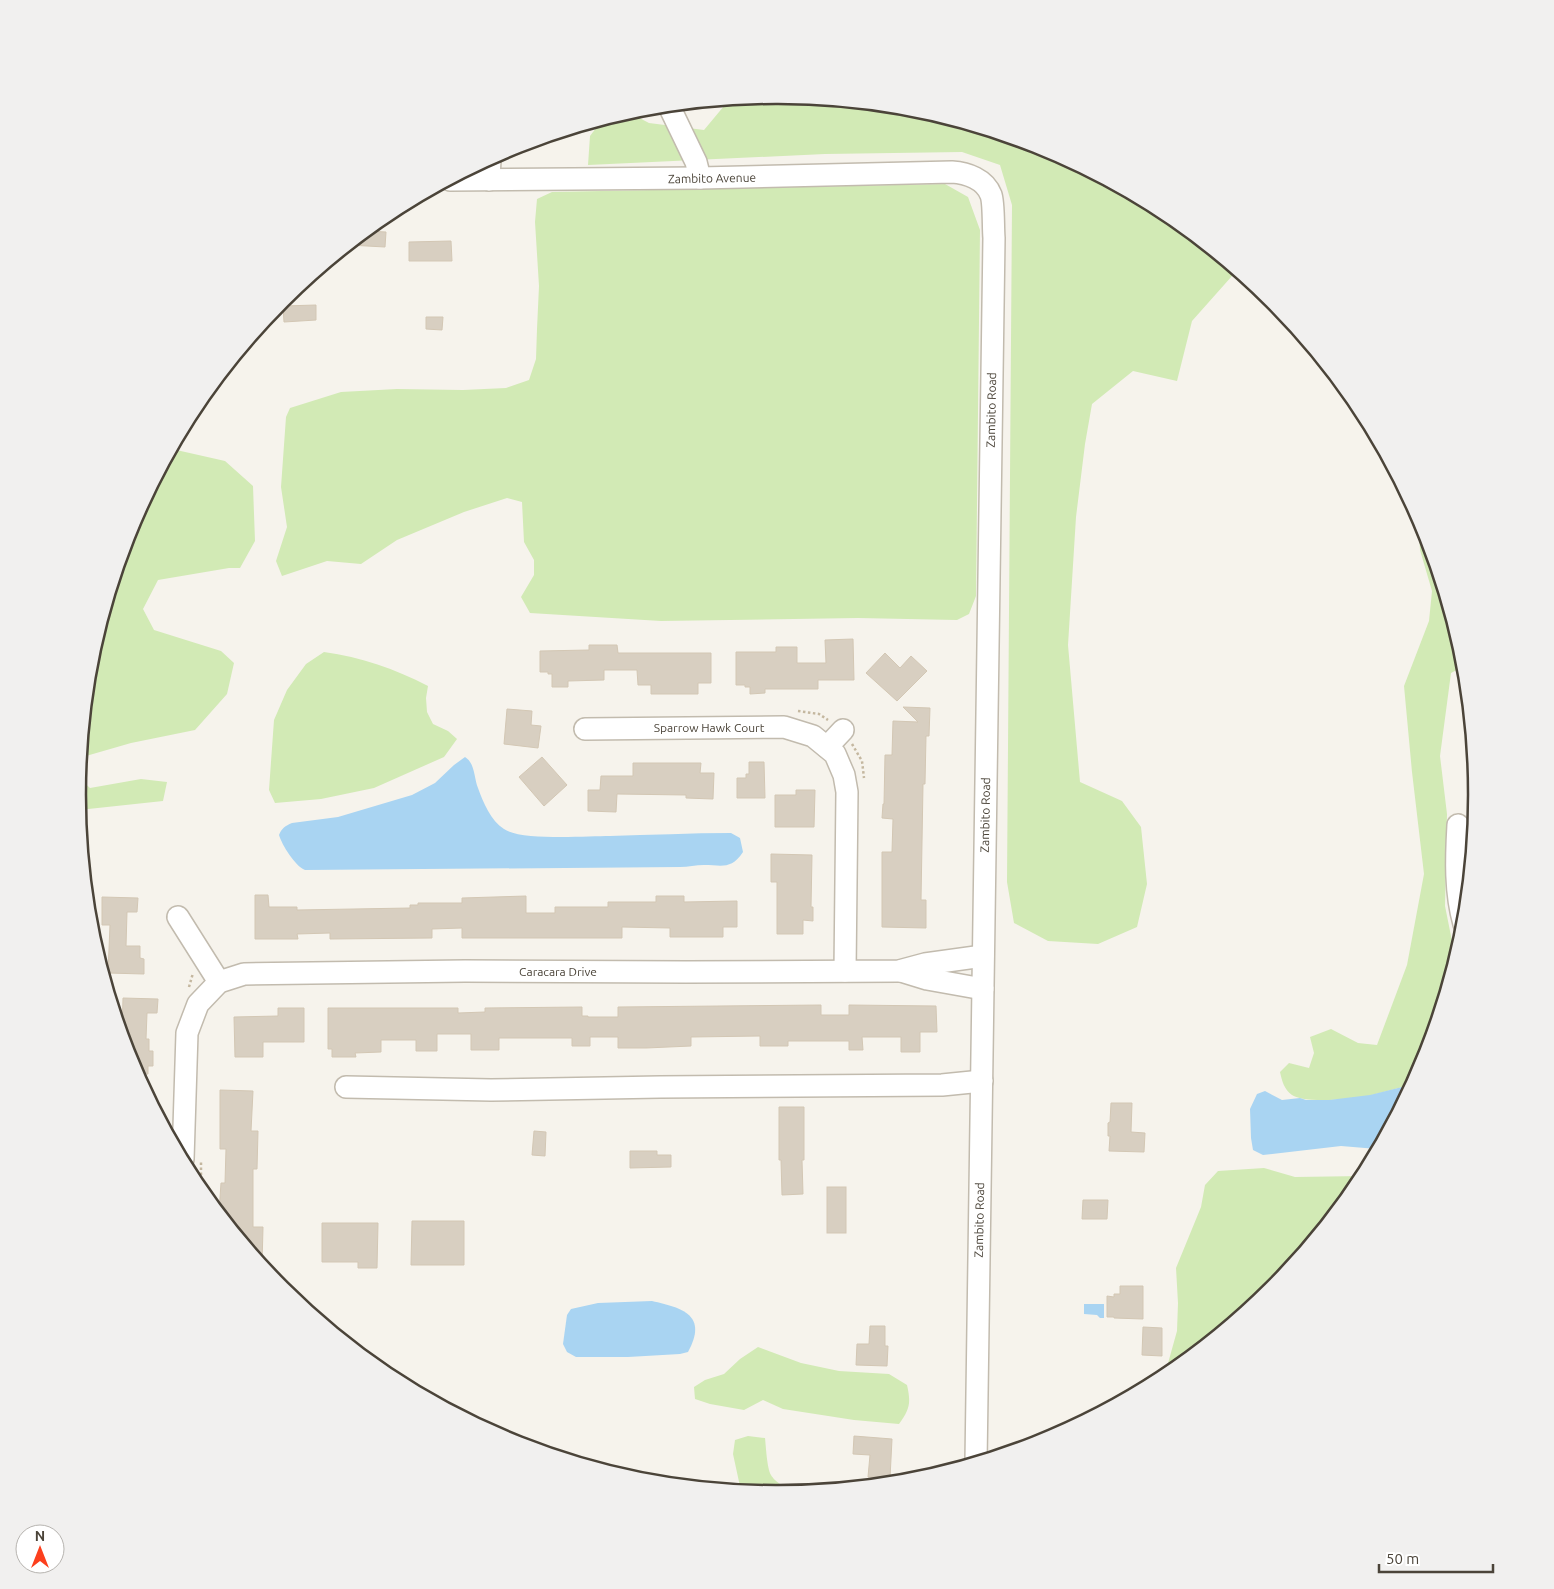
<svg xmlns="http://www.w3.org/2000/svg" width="1554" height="1589" font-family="Ubuntu,sans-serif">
	<rect width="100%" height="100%" fill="#f6f3ec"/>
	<g fill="#d2eab5">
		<path d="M777,95L914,109L1045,148L1166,213L1235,270L1232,276L1192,321L1177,381L1133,371L1092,404L1085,444L1076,517L1068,645L1080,782L1122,801L1141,827L1147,884L1137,927L1098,944L1048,941L1014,923L1007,882L1012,205L1000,165L962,152L825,154L588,165L590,136L602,120L628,112L649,123L704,130L729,100Z"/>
		<path d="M945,184L968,197L980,230L976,596L969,614L957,620L858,618L661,621L530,613L521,597L534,575V560L524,542L522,502L507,498L464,512L397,540L361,564L327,561L282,576L276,561L287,527L281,487L286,417L290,408L341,392L397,389L463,390L506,388L529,380L536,359L537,329L539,286L535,222L537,199L552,192Z"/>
		<path d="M172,449L225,461L253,486L255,541L240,568H229L158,580L143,609L154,630L221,651L234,663L227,694L195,730L131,743L86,756L79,778L91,658L131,527Z"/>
		<path d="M1418,516L1423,527L1463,658L1464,666L1451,673L1440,756L1447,814L1445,906L1455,956L1423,1062L1411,1086L1410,1085C1397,1088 1385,1092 1372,1095C1356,1099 1305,1104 1292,1095C1284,1089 1282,1081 1280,1072L1289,1063L1309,1068L1314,1053L1310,1037L1331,1029L1358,1043L1377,1045L1407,965L1424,874L1412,772L1404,686L1429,621L1432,591L1420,550Z"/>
		<path d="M324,652C361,657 395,669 428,686L426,698L427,712L433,724L448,731L457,739L444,757L374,788L321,799L275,803L269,790L274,720L287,690L306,664Z"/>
		<path d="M79,778L90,788L141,779L167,782L163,801L79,810L78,794Z"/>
		<path d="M1264,1168L1295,1177L1363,1176L1358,1183L1271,1289L1167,1375L1165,1374L1177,1331L1178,1303L1176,1268L1201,1207L1205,1185L1218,1171Z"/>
		<path d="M758,1347L801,1363L839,1371L889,1374L907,1385C911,1403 910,1409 899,1424L854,1420L783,1409L763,1400L744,1410L710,1404L695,1399L694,1387L705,1380L724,1374L740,1359Z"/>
		<path d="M748,1436L765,1438C766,1447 767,1468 771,1475C774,1481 788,1490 794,1492L777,1494L741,1491L733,1454L735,1440Z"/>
	</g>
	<g fill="#a9d4f2">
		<path d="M465,757C475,763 474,778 478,788C483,802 491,821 504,829C521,841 587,836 610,836C650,835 691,833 731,833L740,838L743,852C731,870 722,865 704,865C696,865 688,867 680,867L305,870C295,866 282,845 279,835C282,828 285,826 292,823L338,817L412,795L435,783L454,765Z"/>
		<path d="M1410,1085L1411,1086L1377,1149L1341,1146L1263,1155L1253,1150L1251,1138L1250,1109L1257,1094L1265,1091L1282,1100L1300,1098L1306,1100H1329L1370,1095Z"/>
		<path d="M652,1301C683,1308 708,1315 688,1352L680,1354L628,1357H576L567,1352L563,1344L567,1315L571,1309L598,1303Z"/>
		<path d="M1084,1304H1104V1318H1100L1097,1315L1084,1314Z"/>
	</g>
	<g fill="#d8cfc1" stroke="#d3c7b4">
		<path d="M366,231L386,232L385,247L349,245Z"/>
		<path d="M451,241L452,261H409V242Z"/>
		<path d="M316,305V320L284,322L283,306Z"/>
		<path d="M426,317H443L442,330L426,329Z"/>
		<path d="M853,639L854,680H818V689H765V693L750,694V687H745V685H736V652H776V647H797V663H826L825,640Z"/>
		<path d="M589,645H617L618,653H711V683H698V694H651V685H638L637,670H604V680L568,681V687H552V674H548V672H540V651L589,650Z"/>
		<path d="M885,653L900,668L911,656L927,671L897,701L866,673Z"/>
		<path d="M903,707L930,708L929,736H926L925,784H923L921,900H926V928L882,927V852H892L893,819L882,818L883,804H884L885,755H892L893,721L918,722Z"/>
		<path d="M507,709L532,711L531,725L541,726L538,748L504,744Z"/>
		<path d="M542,757L567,785L544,806L519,777Z"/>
		<path d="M749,762H764L765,798H737V778H746V774H749Z"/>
		<path d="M633,763H701L700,773H714L713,799L686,798V795L617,794L616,812L588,811V790H600L601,776H633Z"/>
		<path d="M796,790H815L814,827H775V795H796Z"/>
		<path d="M771,854L812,855L811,907H813V921L803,920V934H777V882H771Z"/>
		<path d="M255,895H268L269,907H297V910L410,908V905H418V903H462V898L526,896V913H555V907H608V902H656V896H684V902L737,901V927H723V937H670V928L622,927V938H462V928L432,929V938L330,939V933L297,934L298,939H255Z"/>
		<path d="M102,897L138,898L137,912H127L126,946H140V958L144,959V974L108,973L110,925H102Z"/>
		<path d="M123,998L158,999L157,1013H147L146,1039H149V1051H153V1066H148V1074H137L131,1062L122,1032Z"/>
		<path d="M821,1005V1015H849V1005L936,1006L937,1032H920V1052H901V1037H862L863,1050H849V1041H788V1046H760V1036L691,1037V1046L646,1048H618V1037H590V1046H572V1038H499V1050H471V1034H437V1051H416V1040H381V1052L355,1053L356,1057H332V1049H328V1008H458V1013L485,1012V1008L582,1007V1016H588V1017H618V1007Z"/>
		<path d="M278,1008H304V1042H263V1057H235L234,1017L278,1016Z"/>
		<path d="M220,1090L253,1091L251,1131H258L257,1169H253V1227H263L262,1265L219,1212L221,1183H225L226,1149H220Z"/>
		<path d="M1111,1103H1132L1131,1132L1145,1133L1144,1152L1109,1151L1110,1136H1108V1123L1110,1122Z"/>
		<path d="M779,1107H804V1160H802L803,1194L782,1195L781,1160H779Z"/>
		<path d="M534,1131L546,1132L545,1156L532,1155Z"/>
		<path d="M630,1151H657V1155H671V1167L630,1168Z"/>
		<rect x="827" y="1187" width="19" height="46"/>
		<path d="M1083,1200H1108L1107,1219H1082Z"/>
		<path d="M412,1221H464V1265H411Z"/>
		<path d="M322,1223H378L377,1268H358V1262H322Z"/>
		<path d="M1120,1286H1143V1319L1114,1318V1317H1107V1296L1114,1297V1294H1120Z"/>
		<path d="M870,1326H885V1346H888L887,1366L856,1365L857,1344H869Z"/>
		<path d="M1143,1327L1162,1328V1356L1142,1355Z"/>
		<path d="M854,1436L892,1439L890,1478L868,1477L870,1455L853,1454Z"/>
	</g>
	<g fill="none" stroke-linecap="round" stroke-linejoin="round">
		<g stroke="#c2bbae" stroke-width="24">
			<g id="minor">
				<path d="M669,106L696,162L700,178"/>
				<path d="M450,180L700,178L952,172C967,173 985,179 991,195C994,203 993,227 994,238L976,1462"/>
				<path d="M489,180L490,159"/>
				<path d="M585,729L784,727L813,736L835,754L844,775L847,792L845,971"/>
				<path d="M827,747L843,730"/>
				<path d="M1458,825C1456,859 1455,892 1464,924"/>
				<path d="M178,917L219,982"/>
				<path d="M901,971L927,979L983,989"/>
				<path d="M346,1087L491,1090L660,1087L942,1085L982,1081"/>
				<path d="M183,1159L187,1033L198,1004L219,982L244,974L465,971L686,972L899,971L925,964L983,956"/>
			</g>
		</g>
		<g stroke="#c4b79f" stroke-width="2.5" stroke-dasharray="2.5 2.5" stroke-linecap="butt">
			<path d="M798,711L819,714L828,720"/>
			<path d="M852,744L862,761L864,778"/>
			<path d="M189,987L193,973"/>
			<path d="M201,1190V1162"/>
		</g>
		<use href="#minor" stroke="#fff" stroke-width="21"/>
	</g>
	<g text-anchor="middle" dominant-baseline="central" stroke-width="5" stroke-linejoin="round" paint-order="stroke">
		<g font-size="12" fill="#4b4439" stroke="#fff">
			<text transform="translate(712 178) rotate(-1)">Zambito Avenue</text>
			<text transform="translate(991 410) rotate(-89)">Zambito Road</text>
			<text x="709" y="727">Sparrow Hawk Court</text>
			<text transform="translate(985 815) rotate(-89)">Zambito Road</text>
			<text x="558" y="971">Caracara Drive</text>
			<text transform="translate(979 1220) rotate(-89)">Zambito Road</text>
		</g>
	</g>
	<path d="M0 0H1554V1589H0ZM776 104H778A690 690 0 0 1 1468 794V795A690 690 0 0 1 778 1485H776A690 690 0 0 1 86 795V794A690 690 0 0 1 776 104Z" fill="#f1f0ef" fill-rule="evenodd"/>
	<path fill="none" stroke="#4b4439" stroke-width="2.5" d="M776 104H778A690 690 0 0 1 1468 794V795A690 690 0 0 1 778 1485H776A690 690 0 0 1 86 795V794A690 690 0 0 1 776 104Z"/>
	<g transform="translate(40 1549)"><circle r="24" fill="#ffffff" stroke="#b7b4b0"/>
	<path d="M0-4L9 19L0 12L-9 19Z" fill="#fc3f1d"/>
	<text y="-8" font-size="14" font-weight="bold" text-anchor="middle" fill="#4b4439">N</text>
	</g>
	<path d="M1379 1564v8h114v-8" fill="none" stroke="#4b4439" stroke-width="2.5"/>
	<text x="1386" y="1564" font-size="15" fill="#4b4439" stroke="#ffffff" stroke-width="4" paint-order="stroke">50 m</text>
</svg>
